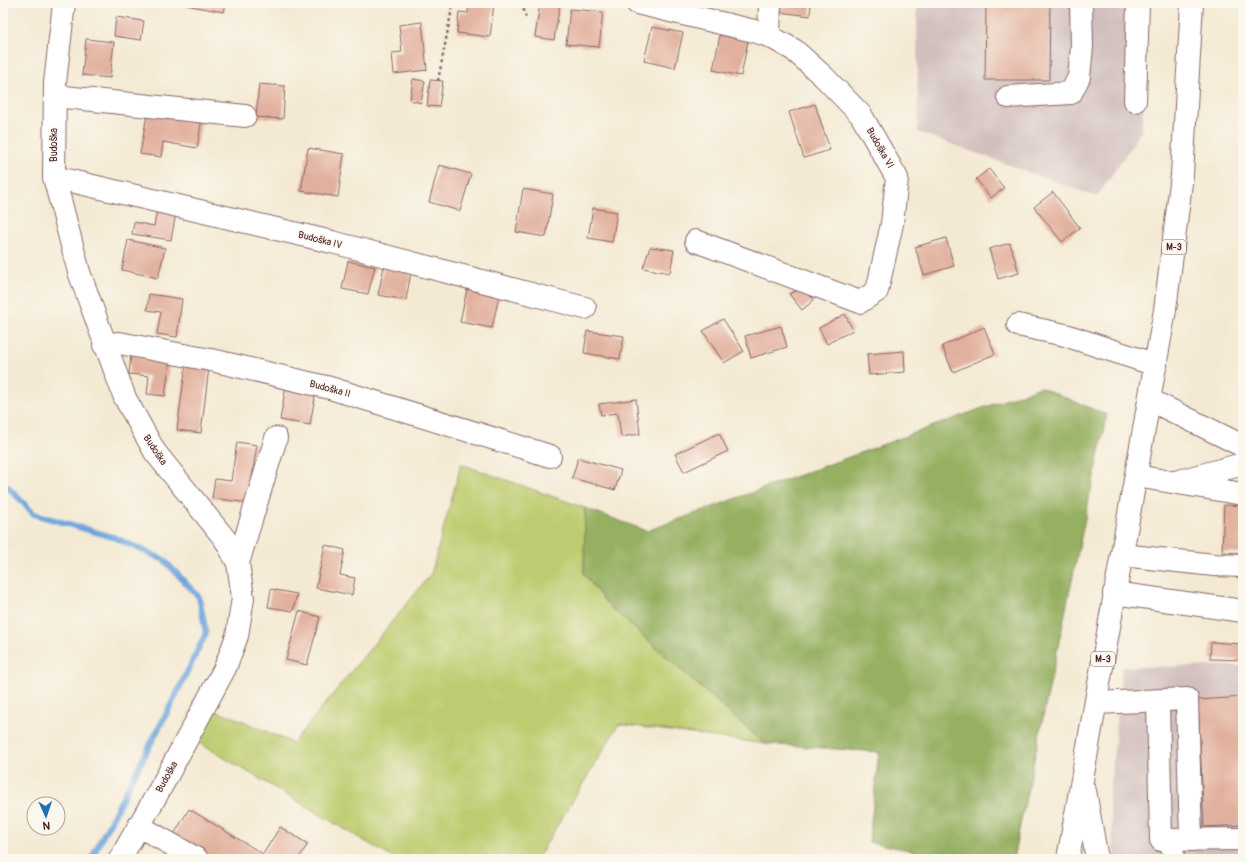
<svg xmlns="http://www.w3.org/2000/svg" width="1246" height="862" font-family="Pangolin,sans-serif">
	<rect width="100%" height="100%" fill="#fbf7ec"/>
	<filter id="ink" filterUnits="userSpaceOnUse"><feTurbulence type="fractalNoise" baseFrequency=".025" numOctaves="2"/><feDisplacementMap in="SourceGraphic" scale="8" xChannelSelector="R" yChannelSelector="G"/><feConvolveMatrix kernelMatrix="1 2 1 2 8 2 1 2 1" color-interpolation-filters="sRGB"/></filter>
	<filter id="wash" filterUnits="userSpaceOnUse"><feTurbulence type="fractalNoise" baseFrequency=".012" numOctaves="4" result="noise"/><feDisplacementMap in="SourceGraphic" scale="16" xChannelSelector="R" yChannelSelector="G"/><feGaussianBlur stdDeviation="0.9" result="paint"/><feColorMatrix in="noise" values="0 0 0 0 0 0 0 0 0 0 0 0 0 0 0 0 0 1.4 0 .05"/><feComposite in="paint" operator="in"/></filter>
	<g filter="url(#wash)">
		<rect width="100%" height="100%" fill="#f4ead4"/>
		<g fill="#d1bfbe">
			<path d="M917,3H1148L1142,130L1097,197L918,132Z"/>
			<path d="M1243,666V859H1115L1109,799L1122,667Z"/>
		</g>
		<path fill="#bdcc6f" stroke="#84764d" d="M461,464L585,508L584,574L607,604L765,744L619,724L537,859H395L189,737L204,708L231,716L293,743L431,574Z"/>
		<path fill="#96b062" stroke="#706846" d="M1040,387L1107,415L1013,859H953L869,842L879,752L765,744L607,604L584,574L585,508L647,531Z"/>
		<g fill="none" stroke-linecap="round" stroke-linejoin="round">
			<path stroke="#70a5dd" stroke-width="6" d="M3,482L34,514L116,538L164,560L199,597L206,633L176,695L91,859"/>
		</g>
		<g id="blocks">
			<g fill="#e2b09e">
				<path d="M180,3H226L224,12L180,4Z"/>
				<path d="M469,3H494L490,37L457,33L459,12L468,13Z"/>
				<path d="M540,3L560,4L554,40L535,37Z"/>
				<path d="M780,3H811L810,16L779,12Z"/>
				<path d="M986,3H1050L1049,80H985Z"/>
				<path d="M570,9L603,12L599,47L566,44Z"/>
				<path d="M116,17L144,21L141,40L114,36Z"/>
				<path d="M422,22L427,70L394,74L392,53L402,52L399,25Z"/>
				<path d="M652,27L683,33L675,68L644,61Z"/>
				<path d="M720,35L748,41L741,76L713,70Z"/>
				<path d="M86,39L114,42L110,78L82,75Z"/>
				<path d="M413,79L425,81L421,103L410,100Z"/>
				<path d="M430,80L443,81L439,107L427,106Z"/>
				<path d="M259,84L285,86L283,119L256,117Z"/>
				<path d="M815,104L830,150L804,158L789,112Z"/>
				<path d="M148,109L202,119L197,148L163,142L161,157L140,154Z"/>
				<path d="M308,148L344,154L338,197L301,191Z"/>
				<path d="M439,165L471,174L460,211L429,202Z"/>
				<path d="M989,169L1004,188L991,198L976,179Z"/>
				<path d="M523,189L553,194L546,237L516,232Z"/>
				<path d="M1053,192L1080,228L1062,242L1034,207Z"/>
				<path d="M593,208L617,212L612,242L588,238Z"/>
				<path d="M157,209L176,213L171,240L132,234L134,222L154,226Z"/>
				<path d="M946,238L954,266L924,275L915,247Z"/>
				<path d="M128,240L165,248L158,278L122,270Z"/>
				<path d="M1010,243L1019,273L998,279L989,249Z"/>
				<path d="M650,247L674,250L670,273L643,268Z"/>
				<path d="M348,261L375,267L368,294L342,289Z"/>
				<path d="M384,267L411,272L406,300L378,295Z"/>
				<path d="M803,288L814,300L802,310L789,294Z"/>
				<path d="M467,289L499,296L492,328L460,322Z"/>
				<path d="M149,294L182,299L177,337L157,334L161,312L147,310Z"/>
				<path d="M845,314L853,330L827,344L819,328Z"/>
				<path d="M723,319L744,351L724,363L703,331Z"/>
				<path d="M781,326L787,347L751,358L745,336Z"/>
				<path d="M984,327L995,354L953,372L942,346Z"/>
				<path d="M587,331L624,336L620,359L584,353Z"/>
				<path d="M904,351L905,372L869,375L867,354Z"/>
				<path d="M131,354L170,359L165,396L147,394L149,376L129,374Z"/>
				<path d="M186,364L209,367L201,433L177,430Z"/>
				<path d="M286,385L316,390L310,425L280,420Z"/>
				<path d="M636,399L640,434L621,437L618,413L601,415L599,404Z"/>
				<path d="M719,433L728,451L684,472L675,454Z"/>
				<path d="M237,442L257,445L248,503L212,498L215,479L231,481Z"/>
				<path d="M578,458L621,470L615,490L572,478Z"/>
				<path d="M1224,505L1243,506V553L1222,552Z"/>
				<path d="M325,545L345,550L340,575L355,578L352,595L316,588Z"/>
				<path d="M271,589L297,594L293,611L268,607Z"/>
				<path d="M299,611L320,617L307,665L286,660Z"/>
				<path d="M1211,642L1243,644V660L1210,659Z"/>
				<path d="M1243,697V825L1204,827L1198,700Z"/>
				<path d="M189,809L263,854L280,827L308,844L298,859H210L173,836Z"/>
			</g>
		</g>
	</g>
	<g filter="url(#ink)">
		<use href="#blocks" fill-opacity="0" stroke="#866666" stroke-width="1"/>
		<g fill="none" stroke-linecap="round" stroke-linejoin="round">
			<g stroke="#866666" stroke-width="24">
				<g id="minor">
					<path d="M64,3L55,83L54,177L79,272L125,398L155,452L225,539L238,563L243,598L237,636L225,668L160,789L120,859"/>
					<path d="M637,3L754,31L769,36L794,50L824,77L861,115L897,178L892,224L877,291L860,302L696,241"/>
					<path d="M769,36L770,3"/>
					<path d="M55,96L245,116"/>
					<path d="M1008,97L1071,93L1079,77L1082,47L1081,3"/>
					<path d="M1135,101L1138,3"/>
					<path d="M54,177L332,242L585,308"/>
					<path d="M1018,325L1065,335L1156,365"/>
					<path d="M104,345L119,343L216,361L330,388L550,456"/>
					<path d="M1150,400L1243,446"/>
					<path d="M1136,476L1243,494"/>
					<path d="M1179,481L1243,464"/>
					<path d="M1122,555L1214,565L1243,566"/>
					<path d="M238,563L276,438"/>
					<path d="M1114,593L1243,611"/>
					<path d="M1158,701L1161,840L1243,839"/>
					<path d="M1096,703L1187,699L1191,840"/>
					<path d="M139,826L197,859"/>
					<path d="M1172,840L1173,859"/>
				</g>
			</g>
			<g stroke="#866666" stroke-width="24">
				<g id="major">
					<path d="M1085,791L1097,859"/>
					<path d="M1068,859L1165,310L1182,175L1192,3"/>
				</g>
			</g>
			<g stroke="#866666" stroke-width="2.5" stroke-dasharray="3 3" stroke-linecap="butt">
				<path d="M522,3L526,18"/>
				<path d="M438,81L453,3"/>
			</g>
			<use href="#minor" stroke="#fff" stroke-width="22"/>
			<use href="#major" stroke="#fff" stroke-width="22"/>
		</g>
	</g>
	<g text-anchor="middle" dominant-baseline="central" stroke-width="3" stroke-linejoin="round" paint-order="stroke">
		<g fill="#fbf7ec" stroke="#7f6065" stroke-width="1">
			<rect x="1162" y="240" width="24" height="14" rx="3"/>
			<rect x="1091" y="652" width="24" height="14" rx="3"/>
		</g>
		<g font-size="9" font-weight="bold" fill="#4a1f2b">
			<text x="1174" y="247">M-3</text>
			<text x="1103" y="659">M-3</text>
		</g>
		<g font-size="10" fill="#4a1f2b" stroke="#fbf7ec">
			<text transform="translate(54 145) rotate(-90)">Budoška</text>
			<text transform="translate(880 148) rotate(60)">Budoška VI</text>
			<text transform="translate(320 240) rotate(14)">Budoška IV</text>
			<text transform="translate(330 389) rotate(15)">Budoška II</text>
			<text transform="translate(155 450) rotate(56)">Budoška</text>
			<text transform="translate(167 777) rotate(-61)">Budoška</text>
		</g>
	</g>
	<rect width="1246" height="862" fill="none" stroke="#fbf7ec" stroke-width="16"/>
	<g transform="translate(46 816) rotate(177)"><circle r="19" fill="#fbf7ec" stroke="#b4a19f"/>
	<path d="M0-3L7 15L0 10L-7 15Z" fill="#1f6fb2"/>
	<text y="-6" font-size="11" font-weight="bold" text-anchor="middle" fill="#4a1f2b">N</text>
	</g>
</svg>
